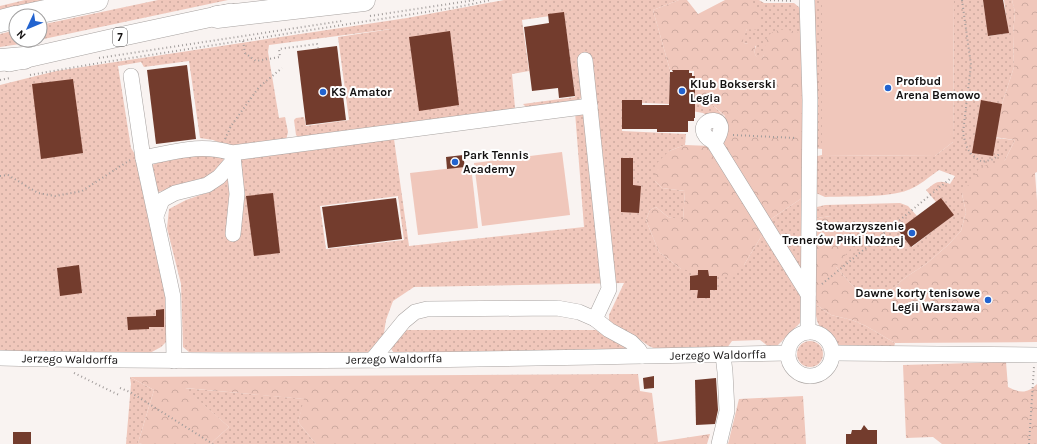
<svg xmlns="http://www.w3.org/2000/svg" width="1037" height="444" font-family="Karla,sans-serif">
	<defs>
		<pattern id="grass-dots" width="8" height="8" patternUnits="userSpaceOnUse"><rect width="8" height="8" fill="#f0c7bb"/><path d="M2 2h.1M6 6h.1" fill="none" stroke="#cdaaa0" stroke-width="1.8" stroke-linecap="round"/></pattern>
		<pattern id="forest-crowns" width="20" height="18" patternUnits="userSpaceOnUse"><rect width="20" height="18" fill="#f0c7bb"/><path d="M2 6a3 3 0 1 1 6 0M12 15a3 3 0 1 1 6 0" fill="none" stroke="#cdaaa0"/></pattern>
	</defs>
	<rect width="100%" height="100%" fill="#f9f3f1"/>
	<g fill="url(#grass-dots)" fill-rule="evenodd">
		<path d="M25,0H59L0,12V6Z"/>
		<path d="M158,0H228L20,44L0,47V34L16,30V40H40V25Z"/>
		<path d="M504,0H679L653,10L670,70L669,104L623,102L622,131L686,134L685,145L669,151L655,181L662,188L685,191L683,221L668,217L656,207L650,210L646,220L659,252L681,269L744,265L765,230L802,296L801,322L777,346L769,347L760,340L732,341L727,348L658,350L649,346L639,339L609,324V315L624,283L414,287L393,301L386,320L383,339L372,350L366,353L189,352L183,347L181,284L167,228L169,209L186,200L209,192L231,174L243,155L394,139L409,246L584,227L575,112L586,106L582,89L581,98L577,102L527,108L523,104L575,97L564,14L522,20L529,71L512,74L515,108L509,111L300,139L296,135L294,120L296,118L304,117L306,126L349,120L338,37L398,28L269,45L268,52L279,118L285,117L288,132L286,140L230,147L213,140L200,138L189,61L144,67L141,62L118,66L131,148L140,162L169,300L167,341L161,347L148,354L0,351V85L56,71L407,18ZM398,196L404,240L326,249L320,206Z"/>
		<path d="M748,0H759L764,3H794L800,8L803,36L767,38L765,53L763,57L758,59C754,54 754,52 756,46L744,43L742,39L747,29Z"/>
		<path d="M812,0H822V149L813,148Z"/>
		<path d="M954,0H983L989,36L1008,33L1004,0H1012L1015,12L1013,34L1014,67L1002,104L993,156L996,138L1015,140L1005,160L962,194L966,212L961,231L948,245L926,264L906,277L884,296L877,298L860,294L836,267L831,216L817,218V207L825,205L900,203L908,206L917,216L899,231L912,247L953,215L936,202L926,190C935,183 938,179 950,184L955,176L939,170C929,177 919,186 908,190C888,198 847,196 825,197L816,193L813,157L822,155L935,156L953,142Z"/>
		<path d="M693,104L713,105L725,117L724,125L703,113L692,111Z"/>
		<path d="M204,153L220,155L225,161L210,177L155,193L149,166L160,162Z"/>
		<path d="M805,196L801,270L768,221Z"/>
		<path d="M814,303L831,315L852,320L866,326L895,343L894,347L846,348L837,344L820,327L817,321Z"/>
		<path d="M404,330H603L630,350L394,353L389,346Z"/>
		<circle cx="810" cy="354" r="13"/>
		<path d="M130,377L154,390L138,443L142,444H126L131,384Z"/>
		<path d="M184,388L305,399L298,422L316,444H210L229,427Z"/>
	</g>
	<g fill="url(#forest-crowns)">
		<path d="M679,0H687L698,14L725,0H749C758,10 764,17 757,30L747,29L743,39L744,43L748,44L752,39L756,41C756,48 752,53 758,58L763,57C766,51 764,44 767,38C773,26 794,29 803,36L805,196L768,221L719,144L722,137L725,116L713,105L693,104L694,71L670,70L653,10Z"/>
		<path d="M1012,0H1037V172L1035,173L1037,201V342L895,343L866,326L852,320L831,315L814,303L817,218L831,216L852,247L836,267L860,294L877,298L884,296L906,277L926,264L948,245L961,231L966,212L962,194L980,167L1005,160L1015,140L994,137L1002,104L1014,67L1013,34L1015,12Z"/>
		<path d="M685,145L711,146L765,230L744,265L732,275L717,276L681,269L659,252L646,220L650,210L656,207L668,217L683,220L685,191L662,188L655,181V165L669,151Z"/>
		<path d="M1006,362L1008,387C1020,393 1027,394 1037,384V444H942L933,437L906,438L903,365Z"/>
		<path d="M638,374L640,391L652,393L658,442L710,434L707,444H316L298,422L304,399L185,388L229,427L210,444H142L138,443L154,390L130,377Z"/>
		<path d="M803,396L806,444H728L739,399Z"/>
	</g>
	<g fill="#f0c7bb">
		<path d="M822,0H954L953,142L935,156L822,155Z"/>
		<path d="M562,152L570,215L482,226L474,163Z"/>
		<path d="M471,166L478,228L418,235L410,173Z"/>
	</g>
	<g fill="#733c2d">
		<path d="M983,0H1003L1009,33L988,36Z"/>
		<path d="M564,12L575,96L559,98L558,88L532,91L524,27L549,23L548,14Z"/>
		<path d="M450,31L459,105L419,111L409,37Z"/>
		<path d="M337,46L346,120L306,125L297,51Z"/>
		<path d="M187,65L196,139L156,144L147,70Z"/>
		<path d="M672,70H689V73H692V76H695V118H694V121H688V132H657V129H622V100H642V105H669L670,72H673Z"/>
		<path d="M73,79L83,153L41,159L32,84Z"/>
		<path d="M981,100L1002,104L993,156L972,153Z"/>
		<path d="M463,155L465,167L447,169L446,157Z"/>
		<path d="M621,158H633V185L641,186L639,213L621,212Z"/>
		<path d="M273,193L280,253L254,256L246,196Z"/>
		<path d="M396,198L402,239L328,248L322,207Z"/>
		<path d="M941,198L954,215L911,247L898,230Z"/>
		<path d="M79,265L82,293L60,296L57,268Z"/>
		<path d="M698,270H708L709,276H717V290H710V298H697L698,290H690V276L698,275Z"/>
		<path d="M164,309V327H149V329L128,330L127,317L156,316V310Z"/>
		<path d="M654,376V388L644,389L643,378Z"/>
		<path d="M716,378L718,410L715,424L696,425L695,380Z"/>
		<path d="M864,425L868,430H877V444H846V434H851L852,430H861Z"/>
		<rect x="13" y="432" width="18" height="12"/>
	</g>
	<g fill="none" stroke-linecap="round" stroke-linejoin="round">
		<g stroke="#a8a3a1" stroke-width="16">
			<g id="minor">
				<path d="M807,0L810,100L808,332"/>
				<path d="M585,60L609,289L595,319"/>
				<path d="M131,76L143,158L173,297L174,361"/>
				<path d="M713,141H716C733,113 698,117 704,133C706,137 709,140 713,141L808,294"/>
				<path d="M233,156L237,194L233,234"/>
				<path d="M143,158C175,152 200,143 232,153L590,106"/>
				<path d="M156,216L162,200L175,193L207,185L219,177L233,161"/>
				<circle cx="810" cy="354" r="22"/>
				<path d="M833,353L1037,355"/>
				<path d="M0,358C262,364 525,359 788,353"/>
				<path d="M372,360L404,321L415,312L427,309L557,308L579,312L595,319L609,330L631,342L639,350L642,356"/>
				<path d="M719,444L727,411L725,372L723,355"/>
			</g>
		</g>
		<g stroke="#a8a3a1" stroke-width="20">
			<path id="major" d="M9,62L119,37L231,13"/>
		</g>
		<g stroke="#a8a3a1" stroke-width="23">
			<g id="highway">
				<path d="M22,16L97,0"/>
				<path d="M217,17L364,0"/>
				<path d="M0,21L16,17"/>
				<path d="M0,60L24,58"/>
			</g>
		</g>
		<g stroke="#a09b9a" stroke-width="2" stroke-dasharray="1 3" stroke-linecap="butt">
			<path d="M766,0L794,1"/>
			<path d="M962,0L971,65L963,133C967,150 968,153 982,162L994,159L1000,153"/>
			<path d="M370,16L475,0"/>
			<path d="M243,41L245,53L256,61L280,57L279,49L317,44L318,48"/>
			<path d="M99,58L342,21"/>
			<path d="M30,75L105,62L458,7L491,0"/>
			<path d="M0,80L10,78"/>
			<path d="M733,135L796,138"/>
			<path d="M225,139L231,126L259,87L282,68"/>
			<path d="M0,176L8,175L38,193L55,196L82,191L130,160"/>
			<path d="M822,284L951,178"/>
			<path d="M74,373L119,395"/>
			<path d="M120,388L130,392L213,444"/>
			<path d="M1029,444L1034,367"/>
		</g>
		<use href="#minor" stroke="#fff" stroke-width="15"/>
		<use href="#major" stroke="#fff" stroke-width="19"/>
		<use href="#highway" stroke="#fff" stroke-width="22"/>
	</g>
	<g fill="#2263cf" stroke="#fff" stroke-width="1.5">
		<circle cx="888" cy="88" r="4"/>
		<circle cx="682" cy="91" r="4"/>
		<circle cx="323" cy="92" r="4"/>
		<circle cx="455" cy="162" r="4"/>
		<circle cx="912" cy="233" r="4"/>
		<circle cx="988" cy="300" r="4"/>
	</g>
	<g text-anchor="middle" dominant-baseline="central" stroke-width="4" stroke-linejoin="round" paint-order="stroke">
		<rect fill="#fff" stroke="#5a5858" stroke-width="1" x="113" y="28" width="14" height="18" rx="3"/>
		<g font-size="11" font-weight="bold" fill="#131111">
			<text x="120" y="37">7</text>
		</g>
		<g font-size="12" font-weight="bold" fill="#131111" stroke="#fff" text-anchor="start">
			<text x="896" y="81">Profbud<tspan x="896" dy="14">Arena Bemowo</tspan></text>
			<text x="690" y="84">Klub Bokserski<tspan x="690" dy="14">Legia</tspan></text>
			<text x="331" y="92">KS Amator</text>
			<text x="463" y="155">Park Tennis<tspan x="463" dy="14">Academy</tspan></text>
			<text x="904" y="226" text-anchor="end">Stowarzyszenie<tspan x="904" dy="14">Trenerów Piłki Nożnej</tspan></text>
			<text x="980" y="293" text-anchor="end">Dawne korty tenisowe<tspan x="980" dy="14">Legii Warszawa</tspan></text>
		</g>
		<g font-size="12" fill="#131111" stroke="#fff">
			<text transform="translate(718 355) rotate(-1)">Jerzego Waldorffa</text>
			<text transform="translate(70 359) rotate(1)">Jerzego Waldorffa</text>
			<text transform="translate(394 359) rotate(-1)">Jerzego Waldorffa</text>
		</g>
	</g>
	<g transform="translate(28 28) rotate(226)"><circle r="19" fill="#ffffff" stroke="#a1a0a0"/>
	<path d="M0-3L7 15L0 10L-7 15Z" fill="#2263cf"/>
	<text y="-6" font-size="11" font-weight="bold" text-anchor="middle" fill="#131111">N</text>
	</g>
</svg>
